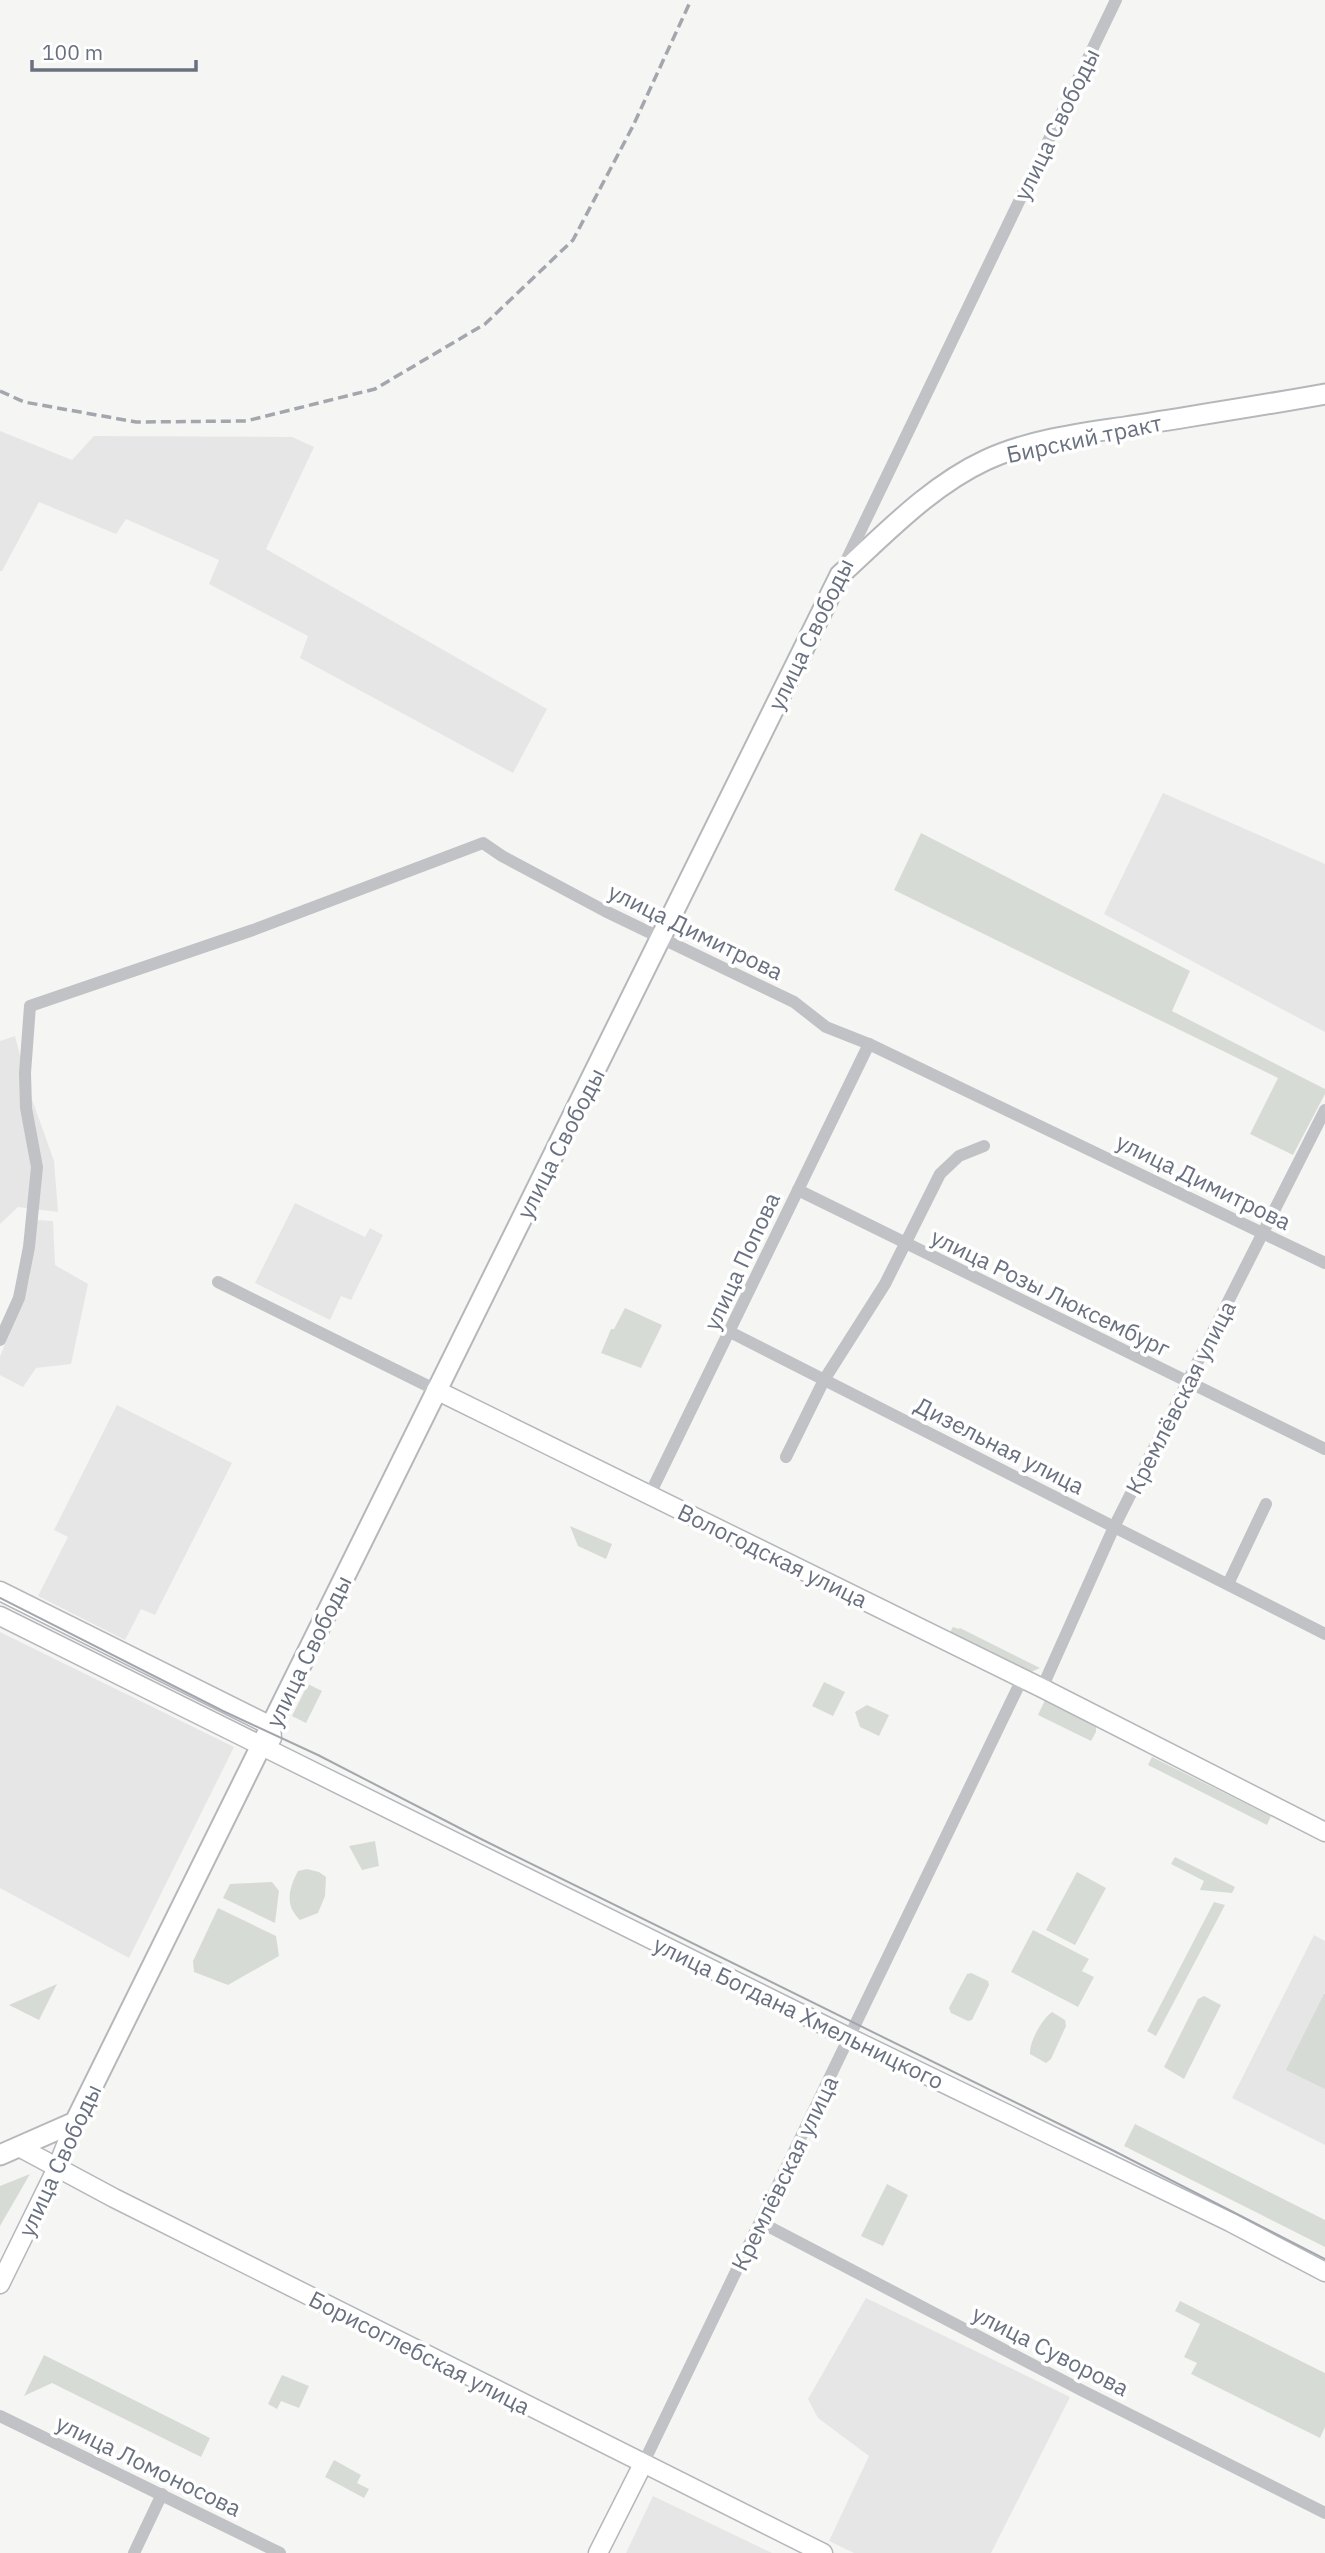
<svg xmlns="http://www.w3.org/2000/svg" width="1325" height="2553" font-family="'IBM Plex Sans',sans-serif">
	<rect width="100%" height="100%" fill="#f5f6f3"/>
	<g fill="#e6e6e6">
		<path d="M0,431L72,460L94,436L292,437L314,447L266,549L547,709L513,773L300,658L308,636L209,584L219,560L126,519L116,534L39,502L2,571H0Z"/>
		<path d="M1163,793L1325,864V1032L1104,914Z"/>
		<path d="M15,1036L29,1091L54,1161L58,1212L18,1207L0,1224V1041Z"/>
		<path d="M295,1203L365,1237L370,1228L383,1235L351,1300L341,1296L330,1320L255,1283Z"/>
		<path d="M36,1220L53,1221L55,1265L88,1284L71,1364L36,1368L23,1387L0,1375V1357L29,1280Z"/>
		<path d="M117,1405L232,1463L155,1615L141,1609L125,1640L38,1596L68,1537L54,1530Z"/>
		<path d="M0,1632L234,1747L129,1958L0,1888Z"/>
		<path d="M1314,1935L1325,1941V2145L1232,2098Z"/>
		<path d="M866,2298L1070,2397L991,2553H854L829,2541L869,2456L818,2418L808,2399Z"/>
		<path d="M653,2496L772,2553H626Z"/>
	</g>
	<g fill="#d6dcd5">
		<path d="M921,833L1190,971L1172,1011L1325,1089V1094L1293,1155L1250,1134L1278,1078L894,890Z"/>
		<path d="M625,1308L662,1325L641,1368L601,1353L611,1329H614Z"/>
		<path d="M570,1526L612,1544L606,1559L578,1546Z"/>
		<path d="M953,1627L959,1629L960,1628L1040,1668L1031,1672L950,1632Z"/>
		<path d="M824,1682L845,1692L833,1716L812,1706Z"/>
		<path d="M308,1684L322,1691L306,1723L292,1716Z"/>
		<path d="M1045,1700L1096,1725V1732L1091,1741L1038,1715Z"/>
		<path d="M867,1705L889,1715L879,1736L860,1727L855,1712Z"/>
		<path d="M1152,1757L1271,1816L1267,1825L1148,1765Z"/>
		<path d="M375,1841L379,1866L362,1870L349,1846Z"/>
		<path d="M1175,1857L1235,1887L1232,1893L1200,1890L1204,1881L1171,1864Z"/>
		<path d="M307,1869L319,1872L326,1877L325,1896L318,1913L300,1920C284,1905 289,1888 298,1871Z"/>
		<path d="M1077,1872L1106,1888L1075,1945L1046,1930Z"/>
		<path d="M272,1882L279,1891L275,1923L223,1898L230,1884Z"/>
		<path d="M1214,1902L1225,1905L1156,2036L1147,2031Z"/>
		<path d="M218,1908L276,1936L279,1956L228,1985L194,1972L193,1961Z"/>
		<path d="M1033,1930L1089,1959L1082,1971L1094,1977L1078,2007L1011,1972Z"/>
		<path d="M971,1973L988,1981L989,1985L972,2020L968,2021L951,2013L949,2008L967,1974Z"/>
		<path d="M57,1984L39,2020L9,2005Z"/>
		<path d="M1324,1994H1325V2089L1286,2070Z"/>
		<path d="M1204,1996L1221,2005L1184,2079L1164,2067L1198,1999Z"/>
		<path d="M1052,2012L1065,2020L1066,2026L1051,2059L1046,2063L1030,2054C1029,2042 1042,2019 1052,2012Z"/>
		<path d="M1135,2124L1325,2220V2247L1124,2146Z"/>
		<path d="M30,2174L0,2226V2186Z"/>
		<path d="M887,2184L908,2195L883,2246L861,2236Z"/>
		<path d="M1180,2301L1325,2373V2427L1320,2438L1191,2374L1197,2363L1184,2357L1200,2324L1175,2311Z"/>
		<path d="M44,2355L210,2438L201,2457L52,2383L24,2396Z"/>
		<path d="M282,2375L309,2386L299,2408L281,2401L277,2409L268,2404Z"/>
		<path d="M334,2460L361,2475L357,2483L369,2489L364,2498L325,2477Z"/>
	</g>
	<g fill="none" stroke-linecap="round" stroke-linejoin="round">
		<g stroke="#b4b7bc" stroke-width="21">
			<g id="secondary">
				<path d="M436,1390L1042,1688L1325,1832"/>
				<path d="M0,1591L271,1726L272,1738"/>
				<path d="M0,1616L850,2038L1230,2222L1325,2272"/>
				<path d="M19,2147L114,2198L823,2553"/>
				<path d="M0,2284L57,2168L75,2122"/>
				<path d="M598,2553L643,2464"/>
			</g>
		</g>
		<g stroke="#b5b7bb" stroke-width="23">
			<path id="primary" d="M0,2155L75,2122L840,575C885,534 930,486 986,460C1029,440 1079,434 1125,427C1192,416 1259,406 1325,394"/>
		</g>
		<g stroke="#c0c2c6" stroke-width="12">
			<path d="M844,565L1116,0"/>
			<path d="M798,1190L1325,1449"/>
			<path d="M218,1282L436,1390"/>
			<path d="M730,1332L1325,1634"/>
			<path d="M0,1340L19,1298L29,1247L37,1167L26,1108L25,1073L30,1006L253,930L483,843L502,856L605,911L794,1002L826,1027L869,1044L1325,1263"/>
			<path d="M786,1457L824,1380L885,1284L940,1174L959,1156L984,1146"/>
			<path d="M650,1494L869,1044"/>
			<path d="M1228,1584L1266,1504"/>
			<path d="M1042,1688L1114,1527L1325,1110"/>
			<path d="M760,2222L1083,2391L1325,2513"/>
			<path d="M0,2416L280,2553"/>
			<path d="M643,2464L1022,1679"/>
			<path d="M134,2553L162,2494"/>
		</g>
		<use href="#secondary" stroke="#fff" stroke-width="18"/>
		<use href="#primary" stroke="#fff" stroke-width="19"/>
		<path stroke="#a3a6ac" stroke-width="2" d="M0,1598L223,1711L318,1755L477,1837L1112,2150L1325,2259"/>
		<path stroke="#a3a6ac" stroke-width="3.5" stroke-dasharray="10 5" stroke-linecap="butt" d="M0,391L24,402L136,422L246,421L375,389L485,324L573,240L633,126L691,0"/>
	</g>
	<g text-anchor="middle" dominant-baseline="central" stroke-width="7" stroke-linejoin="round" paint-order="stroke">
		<g font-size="23" fill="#697180" stroke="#fff">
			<text transform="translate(1056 124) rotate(-64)">улица Свободы</text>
			<text transform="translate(1084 438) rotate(-12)">Бирский тракт</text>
			<text transform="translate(810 634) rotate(-64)">улица Свободы</text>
			<text transform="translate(696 931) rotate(26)">улица Димитрова</text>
			<text transform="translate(560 1143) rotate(-63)">улица Свободы</text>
			<text transform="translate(1204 1181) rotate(26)">улица Димитрова</text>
			<text transform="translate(741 1261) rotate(-65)">улица Попова</text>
			<text transform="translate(1051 1292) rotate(26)">улица Розы Люксембург</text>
			<text transform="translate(1180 1397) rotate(-63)">Кремлёвская улица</text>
			<text transform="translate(1000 1445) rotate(27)">Дизельная улица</text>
			<text transform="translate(773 1555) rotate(26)">Вологодская улица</text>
			<text transform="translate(308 1651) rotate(-64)">улица Свободы</text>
			<text transform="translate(799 2012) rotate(26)">улица Богдана Хмельницкого</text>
			<text transform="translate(59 2160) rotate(-65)">улица Свободы</text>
			<text transform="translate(784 2173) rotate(-64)">Кремлёвская улица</text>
			<text transform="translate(1051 2350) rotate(27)">улица Суворова</text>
			<text transform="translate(420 2352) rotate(27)">Борисоглебская улица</text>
			<text transform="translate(149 2465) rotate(26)">улица Ломоносова</text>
		</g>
	</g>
	<path d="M32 60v10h164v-10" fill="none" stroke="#697180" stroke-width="3.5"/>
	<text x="42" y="60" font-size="21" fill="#697180" stroke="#ffffff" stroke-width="5" paint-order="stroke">100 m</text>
</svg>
